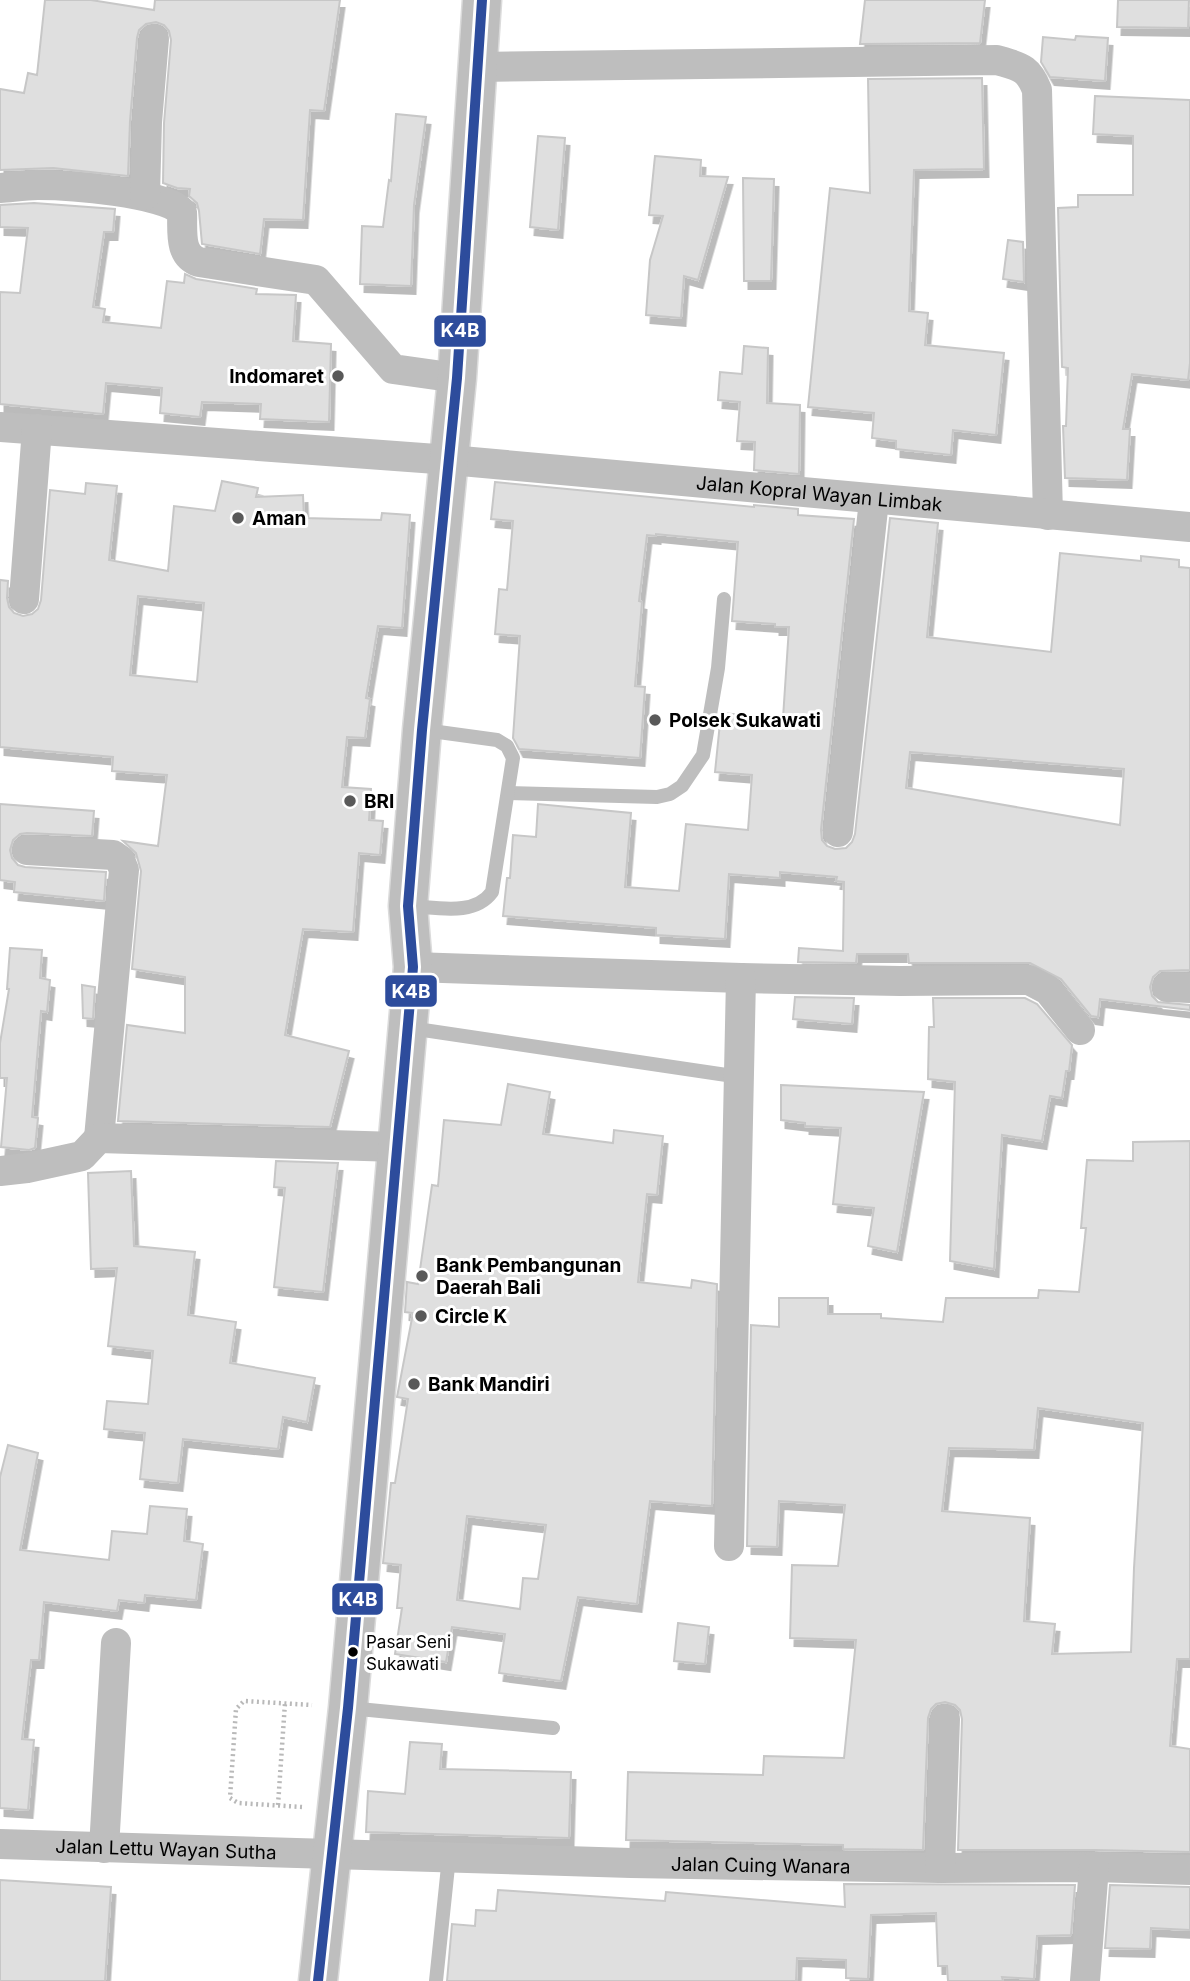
<svg xmlns="http://www.w3.org/2000/svg" width="1190" height="1981" font-family="Inter,sans-serif">
	<defs>
		<filter id="shadow"><feDropShadow dx="4.5" dy="8" stdDeviation="0" flood-color="#0004"/></filter>
	</defs>
	<rect width="100%" height="100%" fill="#fff"/>
	<g fill="#dfdfdf" stroke="#c7c7c7" stroke-width="2" fill-rule="evenodd" filter="url(#shadow)">
		<path d="M45,0H91L154,10L155,0H340L324,111L310,110L303,220L264,219L260,254L202,244L199,211L197,203L189,196L190,189L177,188L163,183L164,123L171,40L169,31L164,25L156,22L146,24L139,30L137,38L130,121L128,176L53,168L0,170V89L24,93L28,73L37,75Z"/>
		<path d="M865,0H985L980,43L860,44Z"/>
		<path d="M1118,0H1189L1188,28L1117,27Z"/>
		<path d="M1076,36L1108,38L1105,81L1050,77L1041,62L1043,37L1075,40Z"/>
		<path d="M982,78L984,169L914,170L909,311L928,313L925,345L1004,353L996,435L953,430L951,455L896,449V441L872,438L874,413L808,407L830,188L870,193L868,79Z"/>
		<path d="M1095,96L1190,100V363L1188,380L1132,374L1123,429H1130L1127,480L1065,478L1063,426H1066L1068,368L1062,367L1058,208L1078,207V195H1133V136L1093,134Z"/>
		<path d="M396,114L426,117L414,205L411,286L360,284L362,226L383,227L389,180L391,181Z"/>
		<path d="M538,136L565,138L558,230L530,227Z"/>
		<path d="M655,156L701,160L700,176L728,177L698,280L684,276L681,318L646,315L650,260L663,216L649,215Z"/>
		<path d="M743,178L774,179L771,281H744Z"/>
		<path d="M34,203L115,209L113,232H104L93,307L105,309L103,322L161,328L167,281L184,283L185,274L196,279L257,289L256,294L296,295L293,341L331,344L329,422L260,419L261,404L202,402L200,417L160,413L162,388L106,383L103,414L0,404V292L20,293L28,228L0,227V205Z"/>
		<path d="M1008,240L1023,242L1024,282L1003,279Z"/>
		<path d="M744,346L768,348L767,403L800,405L799,474L754,470L755,442L737,441L740,402L718,400L720,372L742,374Z"/>
		<path d="M222,481L258,488L256,497L303,495L304,518L381,520L382,513L410,515L402,628L378,626L366,698L370,699L365,738L347,737L342,787L371,789L369,820L383,821L380,855L359,853L353,932L303,929L285,1035L349,1051L330,1127L118,1121L127,1025L185,1033V977L132,969L141,871L136,853L123,841L158,846L167,775L112,771L113,757L0,747V580L8,581L7,598L9,607L14,613L23,616L32,614L38,609L41,600L50,490L85,494L86,483L117,486L109,560L168,571L174,506L215,511ZM138,596L204,603L197,682L130,675Z"/>
		<path d="M495,482L754,507V505L798,509V515L854,519L821,830L822,840L827,846L835,849L846,848L852,842L855,834L890,518L938,523L927,637L1051,652L1060,553L1141,561V556L1179,560V567L1190,568V970L1160,971L1153,977L1150,987L1152,996L1158,1002L1190,1005V1010L1100,999L1098,1017L1091,1016L1061,979L1030,963H909L908,954H857L856,963L798,962L799,948L843,951L844,882L836,881L837,877L780,872V878L729,874L725,939L656,935V928L503,916L507,878H510L513,835L536,837L538,804L631,813L625,887L679,891L686,824L748,830L752,775L715,772L721,713L783,718L789,627H775V624L732,621L738,542L656,534V536L647,535L639,601L642,602L635,686L645,687L640,758L519,749L513,738L520,636L495,634L499,589L507,590L513,521L491,519ZM910,752L1124,769L1120,825L906,788Z"/>
		<path d="M0,804L94,811L92,836L27,833L20,834L13,840L10,850L12,858L18,865L25,867L106,872L104,901L14,892L15,882L0,880Z"/>
		<path d="M10,948L42,950L40,978L50,980L47,1012L41,1011L32,1117L38,1118L35,1148L29,1150L1,1147L7,1078H0V1043L9,989H7Z"/>
		<path d="M82,985L95,987L93,1019L83,1018Z"/>
		<path d="M795,997L854,998L852,1024L793,1019Z"/>
		<path d="M933,998H1025L1037,1004L1072,1045L1069,1071H1066L1062,1098L1050,1096L1042,1141L1002,1135L994,1269L950,1261L955,1082L928,1079L929,1027H934Z"/>
		<path d="M508,1084L550,1092L543,1134L613,1143L614,1130L663,1136L657,1195L647,1194L638,1282L691,1288L692,1280L717,1284L712,1506L650,1501L637,1604L578,1597L561,1681L499,1673L505,1634L452,1627L446,1662L395,1654L402,1608H397L401,1565L383,1563L391,1483H395L408,1399L397,1397L413,1313L405,1312L407,1282L418,1284L432,1185L438,1186L444,1120L501,1125ZM467,1516L546,1525L538,1579L523,1578L520,1609L457,1600Z"/>
		<path d="M781,1085L924,1092L897,1252L868,1246L874,1208L833,1204L841,1128L805,1126V1123L781,1120Z"/>
		<path d="M1190,1141V1659H1177L1170,1746L1190,1749V1852L1095,1850H958L962,1719L960,1710L955,1705L945,1702L936,1704L931,1709L928,1718L923,1850L843,1849V1845L626,1840L628,1772L763,1775L764,1756L844,1758L856,1640L790,1638L792,1565L838,1566L845,1505L779,1501L777,1547L747,1546L751,1325L779,1327V1298H828V1314H881V1318L943,1322L946,1298H1038L1039,1290L1079,1292L1086,1228H1081L1087,1160L1133,1161V1142ZM1038,1408L1143,1423L1134,1568L1131,1652L1052,1654L1055,1624L1024,1621L1030,1518L942,1511L949,1448L1034,1450Z"/>
		<path d="M276,1161L338,1163L323,1292L274,1287L285,1188L274,1187Z"/>
		<path d="M131,1171L134,1246L195,1252L188,1315L236,1322L230,1363L315,1378L307,1422L283,1417L278,1449L183,1439L178,1483L140,1479L145,1433L104,1429L107,1401L148,1404L153,1351L108,1346L117,1268L91,1269L88,1173Z"/>
		<path d="M8,1445L38,1453L20,1550L109,1560L112,1531L147,1534L150,1506L187,1509L184,1541L203,1544L196,1600L145,1595L144,1603L119,1600L117,1611L44,1602L39,1660H31L22,1739L34,1740L28,1810L0,1808V1477Z"/>
		<path d="M678,1623L709,1627L705,1664L674,1661Z"/>
		<path d="M410,1742L442,1744L440,1769L571,1772L569,1838L366,1832L368,1791L405,1794Z"/>
		<path d="M0,1880L111,1887L105,1981H0Z"/>
		<path d="M844,1884L1075,1885L1071,1935L1037,1936L1034,1979L1002,1977L1003,1981H948L947,1966H938L936,1913L871,1915L868,1979L846,1978V1960L797,1958L796,1981H447L452,1924L475,1926L476,1910L496,1911L498,1890L665,1901L666,1892L845,1907Z"/>
		<path d="M1110,1885L1190,1887V1930L1151,1928L1150,1949L1105,1948Z"/>
	</g>
	<g fill="none" stroke-linecap="round" stroke-linejoin="round">
		<g stroke="#dbdbdb" stroke-width="41">
			<path id="highway" d="M318,1981L348,1708L413,967L408,906L422,730L457,378L482,0"/>
		</g>
		<g stroke="#b9b9b9" stroke-width="4.5" stroke-dasharray="2 3.5" stroke-linecap="butt">
			<path d="M278,1805L285,1703"/>
			<path d="M302,1807L238,1803L230,1798L236,1709L244,1701L312,1705"/>
		</g>
		<g stroke="#bebebe" stroke-width="14">
			<path d="M508,793L657,797L670,794L682,786L703,755L718,668L724,599"/>
			<path d="M408,906C436,907 474,917 492,892L513,758L507,746L497,740L424,730"/>
			<path d="M410,1028L740,1077"/>
			<path d="M349,1708L553,1728"/>
			<path d="M436,1981L449,1857"/>
		</g>
		<g stroke="#bebebe" stroke-width="30">
			<path d="M479,67L997,60C1020,67 1028,67 1037,90L1048,515"/>
			<path d="M0,188C13,187 26,185 38,185C67,185 165,192 182,212C183,230 178,255 199,262L316,280L393,369L457,378"/>
			<path d="M145,195L147,122L154,39"/>
			<path id="s1" d="M0,427L450,460L1190,527"/>
			<path d="M24,599L37,429"/>
			<path d="M838,832L874,500"/>
			<path d="M27,850L113,855L120,860L124,870L99,1138"/>
			<path d="M413,967L741,978L900,981L1029,980L1048,990L1080,1030"/>
			<path d="M1167,987L1190,988"/>
			<path d="M0,1171L27,1168L82,1156L99,1138L398,1147"/>
			<path d="M729,1546L741,978"/>
			<path id="s2" d="M0,1844L631,1863L940,1868L1094,1867L1190,1870"/>
			<path d="M104,1848L116,1643"/>
			<path d="M940,1868L945,1719"/>
			<path d="M1085,1981L1094,1867"/>
		</g>
		<use href="#highway" stroke="#bebebe" stroke-width="38"/>
		<g stroke="#fff" stroke-width="16">
			<path id="bus-1" d="M318,1981L348,1708L413,967L408,906L422,730L457,378L482,0"/>
		</g>
		<use href="#bus-1" stroke="#2d4c9c" stroke-width="10"/>
	</g>
	<g fill="#595959" stroke="#fff" stroke-width="2.5">
		<circle cx="338" cy="376" r="7"/>
		<circle cx="238" cy="518" r="7"/>
		<circle cx="655" cy="720" r="7"/>
		<circle cx="350" cy="801" r="7"/>
		<circle cx="422" cy="1276" r="7"/>
		<circle cx="421" cy="1316" r="7"/>
		<circle cx="414" cy="1384" r="7"/>
	</g>
	<circle fill="#000" stroke="#fff" stroke-width="2.5" cx="353" cy="1652" r="6"/>
	<g text-anchor="middle" dominant-baseline="central" stroke-width="6" stroke-linejoin="round" paint-order="stroke">
		<g font-size="17" fill="#000" stroke="#fff" text-anchor="start">
			<text x="366" y="1642">Pasar Seni<tspan x="366" dy="22">Sukawati</tspan></text>
		</g>
		<g font-size="19" font-weight="bold" fill="#000" stroke="#fff" text-anchor="start">
			<text x="324" y="376" text-anchor="end">Indomaret</text>
			<text x="252" y="518">Aman</text>
			<text x="669" y="720">Polsek Sukawati</text>
			<text x="364" y="801">BRI</text>
			<text x="436" y="1265">Bank Pembangunan<tspan x="436" dy="22">Daerah Bali</tspan></text>
			<text x="435" y="1316">Circle K</text>
			<text x="428" y="1384">Bank Mandiri</text>
		</g>
		<g font-size="19" fill="#000" stroke="#fff">
			<text stroke="none"><textPath href="#s1" startOffset="822">Jalan Kopral Wayan Limbak</textPath></text>
			<text stroke="none"><textPath href="#s2" startOffset="166">Jalan Lettu Wayan Sutha</textPath></text>
			<text stroke="none"><textPath href="#s2" startOffset="761">Jalan Cuing Wanara</textPath></text>
		</g>
	</g>
	<g stroke="#fff" stroke-width="2.5">
		<rect x="433" y="314" width="54" height="34" rx="7" fill="#2d4c9c"/>
		<rect x="384" y="974" width="54" height="34" rx="7" fill="#2d4c9c"/>
		<rect x="331" y="1582" width="53" height="34" rx="7" fill="#2d4c9c"/>
	</g>
	<g font-size="19" text-anchor="middle" font-weight="bold" fill="#fff">
		<text x="460" y="337">K4B</text>
		<text x="411" y="998">K4B</text>
		<text x="358" y="1606">K4B</text>
	</g>
</svg>
